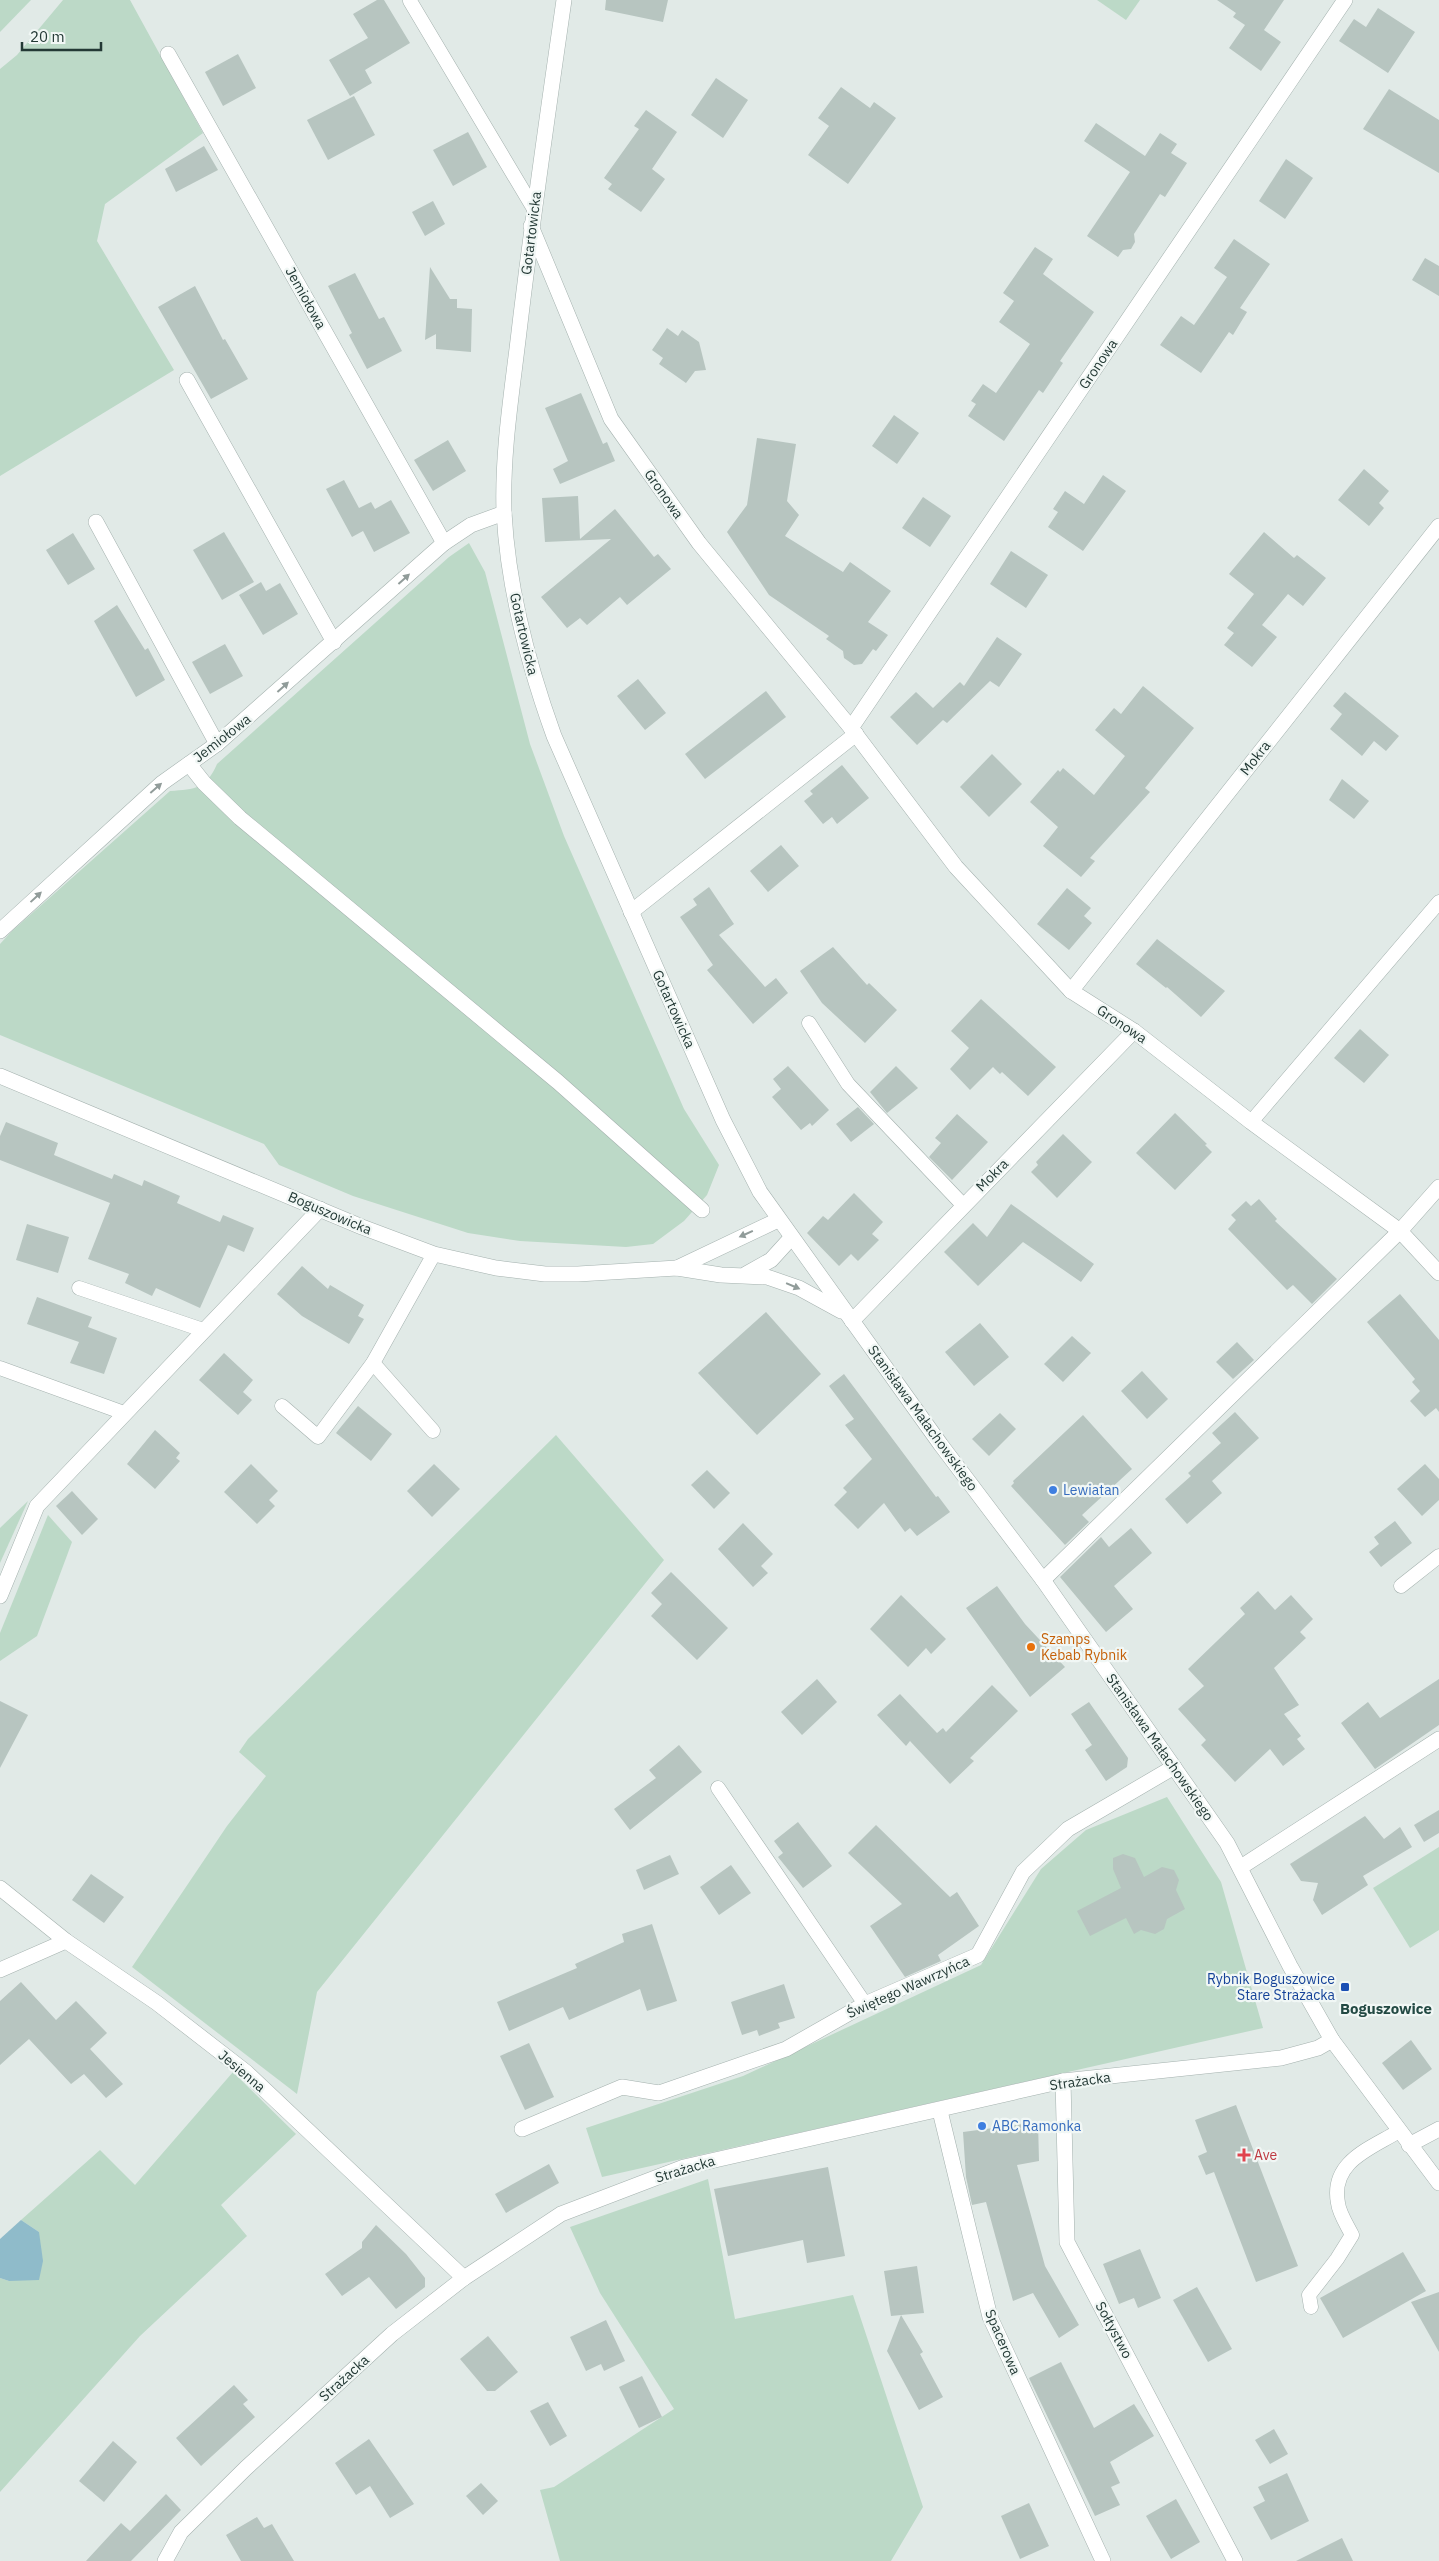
<svg xmlns="http://www.w3.org/2000/svg" width="1439" height="2561" font-family="'IBM Plex Sans',sans-serif">
	<rect width="100%" height="100%" fill="#e1eae7"/>
	<g fill="#bcd9c7">
		<path d="M0,0H31L0,32Z"/>
		<path d="M63,0H130L203,133L105,204L97,241L174,370L0,476V69L17,55Z"/>
		<path d="M1097,0H1140L1126,20Z"/>
		<path d="M469,543L485,572L530,744L564,836L684,1109L719,1165L707,1195L684,1221L653,1244L626,1247L520,1241L468,1233L353,1196L279,1165L264,1144L0,1035V944L11,932L170,791C196,789 206,789 217,764L449,557Z"/>
		<path d="M556,1435L664,1560L317,1992L297,2094L132,1967L227,1826L266,1776L239,1752L248,1739Z"/>
		<path d="M28,1501L0,1563V1528Z"/>
		<path d="M48,1515L72,1542L37,1636L0,1661V1633Z"/>
		<path d="M1167,1797L1221,1882L1263,2028L602,2177L586,2128L743,2076L981,1965L1041,1869L1086,1830Z"/>
		<path d="M1439,1847V1930L1410,1948L1373,1888Z"/>
		<path d="M233,2072L296,2134L221,2205L247,2236L140,2336L0,2492V2278L9,2281L39,2232L21,2220L100,2150L135,2185Z"/>
		<path d="M708,2179L735,2319L853,2295L923,2507L891,2561H560L540,2490L554,2487L674,2409L600,2293L570,2227Z"/>
	</g>
	<path fill="#8fbbca" d="M21,2220L39,2232L43,2261L39,2280L9,2281L0,2278V2239Z"/>
	<g fill="#b7c5c0">
		<path d="M377,0H384L410,43L365,70L372,83L350,96L329,60L368,38L353,14Z"/>
		<path d="M606,0H668L663,22L605,10Z"/>
		<path d="M1217,0H1284L1264,30L1281,42L1261,71L1229,48L1245,25L1233,17L1236,13Z"/>
		<path d="M1378,8L1415,32L1388,73L1339,41L1354,19L1366,27Z"/>
		<path d="M238,54L256,88L223,106L205,72Z"/>
		<path d="M716,78L748,100L723,138L691,115Z"/>
		<path d="M841,87L870,108L874,102L896,118L848,184L808,155L829,126L818,118Z"/>
		<path d="M1389,89L1439,120V173L1363,129Z"/>
		<path d="M354,96L375,135L328,160L307,120Z"/>
		<path d="M646,110L677,132L652,169L665,179L641,212L608,189L612,184L604,178L639,129L634,126Z"/>
		<path d="M1096,123L1145,156L1160,133L1177,144L1171,153L1187,163L1165,197L1160,194L1134,234L1135,242L1131,249L1123,250L1118,257L1087,236L1130,172L1084,141Z"/>
		<path d="M468,132L487,167L453,186L433,150Z"/>
		<path d="M204,146L218,170L176,192L165,169Z"/>
		<path d="M1286,159L1313,178L1285,219L1259,201Z"/>
		<path d="M433,201L445,224L425,236L412,212Z"/>
		<path d="M1234,239L1270,264L1240,308L1247,312L1233,335L1229,332L1201,373L1160,345L1181,316L1194,325L1210,302L1227,277L1214,268Z"/>
		<path d="M1035,247L1053,259L1043,274L1094,312L1060,361L1063,363L1043,393L1039,390L1004,441L968,416L976,404L971,401L983,384L996,393L1030,344L999,322L1014,301L1003,293Z"/>
		<path d="M1425,258L1439,266V296L1412,280Z"/>
		<path d="M430,267L450,299H457V308L472,309L471,352L436,349V334L425,340Z"/>
		<path d="M355,273L379,319L384,317L402,351L367,369L349,335L352,333L328,286Z"/>
		<path d="M195,286L223,340L225,339L248,379L211,399L158,307Z"/>
		<path d="M667,328L678,336L682,330L699,342L706,370L695,371L686,383L659,364L663,358L652,350Z"/>
		<path d="M581,393L603,444L607,442L615,461L560,484L553,469L568,461L545,408Z"/>
		<path d="M894,415L919,433L897,464L872,446Z"/>
		<path d="M757,438L796,444L787,501L799,515L785,536L843,572L850,562L891,591L868,622L888,635L876,651L873,649L862,664L854,665L844,658L843,651L826,639L829,636L769,595L727,532L747,505Z"/>
		<path d="M448,440L466,471L433,491L414,460Z"/>
		<path d="M1364,469L1389,491L1379,503L1384,508L1369,526L1338,500Z"/>
		<path d="M1103,475L1126,491L1083,551L1048,527L1058,512L1053,509L1065,491L1084,504Z"/>
		<path d="M344,480L359,508L371,502L375,509L391,500L410,533L374,552L363,531L352,537L326,489Z"/>
		<path d="M578,496L580,539L615,509L654,557L658,554L671,569L627,605L620,597L587,625L580,618L567,628L541,597L611,539L545,542L542,498Z"/>
		<path d="M923,497L951,516L930,547L902,528Z"/>
		<path d="M224,532L254,582L222,600L193,550Z"/>
		<path d="M1264,532L1294,558L1297,555L1326,578L1303,606L1288,594L1262,625L1277,637L1252,667L1224,645L1234,633L1227,628L1254,594L1229,574Z"/>
		<path d="M73,533L95,569L68,585L46,550Z"/>
		<path d="M1011,551L1048,575L1026,608L990,584Z"/>
		<path d="M261,582L266,591L280,583L298,614L263,635L239,595Z"/>
		<path d="M117,605L145,650L148,648L165,680L136,697L94,621Z"/>
		<path d="M997,637L1022,654L999,687L990,681L947,723L943,720L917,745L890,717L916,692L933,708L960,682L964,686Z"/>
		<path d="M225,644L243,676L210,694L192,662Z"/>
		<path d="M638,679L666,713L645,730L617,696Z"/>
		<path d="M1143,686L1194,728L1145,788L1150,792L1090,858L1095,861L1081,877L1043,846L1058,827L1030,802L1058,770L1060,772L1063,768L1094,795L1125,756L1095,730L1114,708L1121,714Z"/>
		<path d="M766,691L786,717L705,779L685,754Z"/>
		<path d="M1345,692L1399,736L1386,751L1374,741L1362,756L1330,729L1342,714L1333,706Z"/>
		<path d="M992,754L1022,784L989,817L960,787Z"/>
		<path d="M842,765L869,798L837,824L832,817L823,824L804,801L813,794L810,791Z"/>
		<path d="M1342,779L1369,801L1354,819L1329,800Z"/>
		<path d="M781,845L799,866L768,892L750,871Z"/>
		<path d="M709,887L734,924L719,935L765,987L776,978L788,993L753,1024L707,970L713,965L680,917L697,905L693,899Z"/>
		<path d="M1067,888L1091,908L1084,916L1092,923L1069,950L1037,924Z"/>
		<path d="M1157,939L1225,991L1201,1017L1167,987L1166,988L1136,964Z"/>
		<path d="M833,947L867,985L869,983L897,1010L865,1043L822,1003L800,971Z"/>
		<path d="M981,999L1056,1067L1028,1096L1002,1072L1000,1074L993,1067L970,1090L950,1069L969,1048L951,1031Z"/>
		<path d="M1360,1029L1389,1055L1364,1083L1334,1058Z"/>
		<path d="M788,1066L829,1110L812,1126L810,1123L801,1130L772,1097L781,1089L773,1079Z"/>
		<path d="M896,1066L918,1088L887,1113L870,1092Z"/>
		<path d="M858,1107L874,1124L851,1142L836,1124Z"/>
		<path d="M1175,1113L1207,1144L1205,1145L1212,1152L1175,1190L1136,1153Z"/>
		<path d="M957,1114L988,1142L952,1180L929,1157L941,1143L935,1138Z"/>
		<path d="M6,1122L58,1143L54,1155L112,1179L114,1174L142,1186L144,1180L180,1196L177,1203L220,1222L223,1215L254,1228L244,1252L228,1245L200,1308L156,1288L152,1296L125,1283L129,1274L88,1259L110,1203L0,1160V1136Z"/>
		<path d="M1063,1134L1092,1162L1057,1198L1031,1172L1038,1165L1036,1162Z"/>
		<path d="M854,1193L883,1222L872,1234L879,1240L858,1261L851,1254L839,1266L807,1233L823,1216L828,1220Z"/>
		<path d="M1259,1199L1277,1219L1275,1221L1337,1279L1312,1304L1293,1285L1287,1290L1228,1229L1236,1220L1231,1215L1246,1201L1251,1206Z"/>
		<path d="M1011,1204L1094,1264L1081,1282L1023,1242L978,1286L944,1252L973,1223L987,1237Z"/>
		<path d="M27,1224L69,1237L58,1273L16,1260Z"/>
		<path d="M302,1266L328,1289L330,1285L364,1305L358,1316L364,1319L349,1344L302,1316L277,1294Z"/>
		<path d="M1400,1294L1439,1340V1412L1436,1408L1425,1417L1410,1401L1420,1391L1412,1382L1415,1379L1367,1322Z"/>
		<path d="M37,1297L92,1317L88,1327L117,1338L104,1374L70,1363L79,1342L27,1324Z"/>
		<path d="M766,1312L821,1374L757,1435L698,1373Z"/>
		<path d="M980,1323L1009,1357L974,1386L945,1352Z"/>
		<path d="M1072,1336L1091,1353L1063,1382L1044,1364Z"/>
		<path d="M1237,1342L1254,1360L1233,1379L1216,1362Z"/>
		<path d="M224,1353L253,1380L243,1392L252,1400L238,1415L199,1380Z"/>
		<path d="M1142,1371L1168,1399L1147,1419L1121,1391Z"/>
		<path d="M844,1374L936,1497L938,1496L950,1512L917,1536L910,1528L905,1532L884,1503L858,1529L834,1505L847,1492L843,1488L872,1459L845,1425L854,1419L829,1386Z"/>
		<path d="M358,1406L392,1434L371,1461L336,1433Z"/>
		<path d="M1235,1412L1259,1438L1212,1481L1222,1493L1187,1524L1165,1499L1191,1476L1188,1473L1221,1443L1212,1433Z"/>
		<path d="M1000,1413L1016,1429L989,1456L972,1439Z"/>
		<path d="M1083,1415L1132,1469L1082,1515L1089,1522L1065,1545L1011,1486L1014,1483L1013,1481Z"/>
		<path d="M155,1430L180,1453L176,1458L180,1461L155,1489L127,1464Z"/>
		<path d="M251,1464L278,1491L269,1500L275,1506L257,1524L224,1492Z"/>
		<path d="M434,1464L460,1489L432,1517L407,1491Z"/>
		<path d="M1425,1464L1439,1479V1500L1422,1516L1397,1489Z"/>
		<path d="M707,1470L730,1493L714,1509L691,1485Z"/>
		<path d="M72,1491L98,1519L82,1535L56,1506Z"/>
		<path d="M1395,1521L1412,1543L1381,1567L1369,1552L1379,1544L1374,1537Z"/>
		<path d="M743,1523L773,1554L761,1566L768,1573L753,1587L718,1549Z"/>
		<path d="M1131,1528L1152,1553L1114,1586L1133,1609L1106,1632L1060,1577L1101,1537L1109,1547Z"/>
		<path d="M671,1572L728,1628L697,1660L651,1616L662,1604L651,1593Z"/>
		<path d="M997,1586L1025,1624L1065,1667L1030,1697L966,1608Z"/>
		<path d="M1258,1591L1275,1610L1291,1595L1313,1619L1300,1632L1306,1638L1274,1668L1299,1705L1284,1714L1301,1736L1297,1739L1305,1749L1283,1766L1270,1749L1235,1782L1201,1745L1206,1740L1178,1709L1204,1686L1188,1669L1245,1614L1240,1608Z"/>
		<path d="M901,1595L946,1639L931,1654L926,1648L908,1667L870,1629Z"/>
		<path d="M817,1679L837,1702L802,1735L781,1712Z"/>
		<path d="M1439,1679V1725L1375,1769L1341,1723L1368,1702L1380,1718Z"/>
		<path d="M992,1685L1018,1711L970,1758L974,1761L950,1784L910,1741L906,1746L877,1715L900,1694L937,1733L943,1728L946,1732Z"/>
		<path d="M0,1701L28,1715L0,1768Z"/>
		<path d="M1089,1702L1128,1758L1127,1767L1106,1781L1085,1750L1092,1745L1071,1714Z"/>
		<path d="M679,1745L702,1772L630,1830L614,1809L656,1778L649,1770Z"/>
		<path d="M1439,1810V1833L1424,1842L1414,1825Z"/>
		<path d="M1365,1816L1384,1839L1400,1827L1412,1847L1363,1876L1368,1885L1322,1915L1313,1900L1318,1883L1301,1881L1290,1864Z"/>
		<path d="M798,1822L832,1866L803,1888L778,1857L783,1853L774,1841Z"/>
		<path d="M876,1825L950,1897L957,1892L979,1926L938,1955L941,1961L905,1977L870,1926L902,1904L848,1853Z"/>
		<path d="M1123,1854L1135,1858L1144,1877L1162,1867L1174,1870L1179,1880L1176,1890L1185,1909L1167,1919L1164,1929L1155,1934L1141,1930L1134,1934L1126,1918L1090,1936L1077,1911L1121,1888L1113,1869V1858Z"/>
		<path d="M670,1855L679,1874L644,1890L636,1870Z"/>
		<path d="M731,1865L751,1893L719,1915L700,1887Z"/>
		<path d="M91,1874L124,1897L104,1923L72,1900Z"/>
		<path d="M652,1924L677,2001L647,2011L640,1989L569,2020L563,2007L509,2031L497,2002L577,1968L575,1964L624,1942L622,1934Z"/>
		<path d="M21,1982L56,2020L76,2001L107,2033L90,2049L123,2084L106,2098L84,2074L71,2084L29,2039L0,2065V2001Z"/>
		<path d="M784,1984L795,2018L778,2023L780,2028L759,2036L757,2030L742,2035L731,2002Z"/>
		<path d="M1411,2040L1432,2069L1403,2090L1382,2063Z"/>
		<path d="M529,2043L554,2097L525,2110L500,2056Z"/>
		<path d="M1236,2105L1298,2266L1256,2282L1214,2172L1206,2175L1198,2156L1207,2152L1195,2120Z"/>
		<path d="M1038,2122L1039,2161L1017,2165L1045,2266L1079,2325L1059,2338L1033,2293L1013,2301L986,2202L972,2205L966,2177L963,2132Z"/>
		<path d="M549,2164L559,2183L506,2213L495,2194Z"/>
		<path d="M828,2167L845,2256L807,2263L803,2240L728,2256L714,2189Z"/>
		<path d="M376,2225L406,2254L425,2278V2287L396,2309L369,2277L342,2296L325,2274L362,2248V2242Z"/>
		<path d="M1140,2249L1161,2298L1138,2308L1134,2298L1119,2304L1103,2264Z"/>
		<path d="M1403,2252L1426,2291L1343,2338L1320,2298Z"/>
		<path d="M917,2266L924,2313L901,2315L923,2352L920,2354L943,2397L919,2410L887,2351L901,2315L891,2316L884,2271Z"/>
		<path d="M1197,2287L1232,2349L1208,2362L1173,2300Z"/>
		<path d="M1439,2292V2352L1411,2302Z"/>
		<path d="M606,2320L625,2361L604,2371L601,2364L586,2371L570,2337Z"/>
		<path d="M488,2336L518,2372L495,2391H487L460,2359Z"/>
		<path d="M1061,2362L1094,2428L1134,2404L1154,2436L1110,2462L1120,2483L1111,2487L1120,2505L1095,2516L1029,2378Z"/>
		<path d="M642,2376L662,2417L639,2428L619,2387Z"/>
		<path d="M234,2385L248,2400L243,2404L255,2417L201,2466L176,2438Z"/>
		<path d="M548,2402L567,2436L550,2446L530,2411Z"/>
		<path d="M1274,2429L1288,2454L1270,2464L1255,2440Z"/>
		<path d="M369,2439L414,2504L390,2518L370,2486L356,2495L335,2463Z"/>
		<path d="M113,2441L137,2462L104,2502L79,2481Z"/>
		<path d="M1287,2473L1309,2521L1271,2540L1253,2507L1265,2501L1258,2487Z"/>
		<path d="M481,2483L498,2501L483,2515L466,2496Z"/>
		<path d="M166,2494L181,2510L131,2561H86L121,2523L130,2531Z"/>
		<path d="M1176,2499L1200,2542L1171,2559L1146,2516Z"/>
		<path d="M1029,2503L1049,2546L1020,2559L1001,2516Z"/>
		<path d="M257,2517L264,2528L272,2524L294,2561H241L226,2535Z"/>
		<path d="M1342,2538L1353,2561H1296Z"/>
	</g>
	<g fill="none" stroke-linecap="round" stroke-linejoin="round">
		<g stroke="#a4b1ae" stroke-width="15">
			<g id="service">
				<path d="M410,1L534,209"/>
				<path d="M809,1023L848,1084L963,1205"/>
				<path d="M1251,1122L1439,902"/>
				<path d="M79,1288L203,1330"/>
				<path d="M373,1363L433,1431"/>
				<path d="M0,1368L124,1413"/>
				<path d="M282,1406L318,1437L373,1363L434,1254"/>
				<path d="M1401,1586L1439,1556"/>
				<path d="M718,1788L865,2004"/>
				<path d="M1311,2307L1309,2295L1337,2259L1352,2235C1347,2225 1339,2213 1338,2203C1330,2161 1372,2148 1399,2131"/>
			</g>
		</g>
		<g stroke="#a4b1ae" stroke-width="16">
			<path id="pedestrian" d="M189,764L204,783L240,818L558,1082L702,1210"/>
		</g>
		<g stroke="#a4b1ae" stroke-width="16">
			<g id="minor">
				<path d="M168,54L444,543"/>
				<path d="M531,226L611,419L699,543L851,728L956,867L1071,991L1134,1031L1251,1122L1400,1231L1439,1273"/>
				<path d="M187,380L334,642"/>
				<path d="M96,522L217,744"/>
				<path d="M851,728L1345,0"/>
				<path d="M631,912L856,734"/>
				<path d="M0,931L162,783L217,744L444,543L471,525L504,513"/>
				<path d="M1071,991L1439,526"/>
				<path d="M852,1321L1134,1031"/>
				<path d="M1043,1580L1400,1231L1439,1187"/>
				<path d="M0,1596L37,1506L320,1209"/>
				<path d="M1241,1867L1439,1739"/>
				<path d="M0,1888L66,1941L157,2003L246,2072L464,2278"/>
				<path d="M0,1970L66,1941"/>
				<path d="M1063,2081L1067,2242L1235,2561"/>
				<path d="M940,2111L990,2317L1103,2561"/>
				<path d="M522,2129L622,2087L659,2093L786,2049L865,2004L978,1955L1023,1872L1068,1829L1174,1767"/>
				<path d="M1409,2145L1439,2129"/>
				<path d="M165,2561L181,2532L246,2468L392,2334L464,2278L561,2214L684,2167L1063,2081L1281,2058L1318,2048L1332,2040"/>
			</g>
		</g>
		<g stroke="#a4b1ae" stroke-width="16">
			<g id="tertiary">
				<path d="M564,0C548,111 532,221 519,332C512,392 502,452 504,512C508,590 528,664 554,736L723,1120L760,1192L941,1445L1043,1580L1227,1843L1290,1966L1332,2040L1439,2183"/>
				<path d="M0,1076L362,1227L434,1254L496,1268L545,1274H578L677,1268L721,1275L767,1277L799,1288L841,1311"/>
				<path d="M677,1268L778,1220"/>
				<path d="M746,1274L771,1260L791,1238"/>
			</g>
		</g>
		<use href="#service" stroke="#fff" stroke-width="14"/>
		<use href="#pedestrian" stroke="#fff" stroke-width="15"/>
		<use href="#minor" stroke="#fff" stroke-width="15"/>
		<use href="#tertiary" stroke="#fff" stroke-width="15"/>
	</g>
	<defs><path id="oneway-solid" d="M-6-.8H1V-3.2L6.5 0L1 3.2V.8H-6Z" transform="scale(1.25)"/></defs>
	<g fill="#919c9a">
		<use href="#oneway-solid" transform="translate(404 579) rotate(-42)"/>
		<use href="#oneway-solid" transform="translate(283 687) rotate(-42)"/>
		<use href="#oneway-solid" transform="translate(156 788) rotate(-41)"/>
		<use href="#oneway-solid" transform="translate(36 897) rotate(-43)"/>
		<use href="#oneway-solid" transform="translate(746 1234) rotate(156)"/>
		<use href="#oneway-solid" transform="translate(793 1286) rotate(23)"/>
	</g>
	<g fill="#3f7fe0" stroke="#f1f7f5" stroke-width="2">
		<circle cx="1053" cy="1490" r="5"/>
		<circle cx="982" cy="2126" r="5"/>
	</g>
	<circle fill="#e8710a" stroke="#f1f7f5" stroke-width="2" cx="1031" cy="1647" r="5"/>
	<rect fill="#1a4fb4" stroke="#f1f7f5" stroke-width="2" x="1340" y="1982" width="10" height="10" rx="2.5"/>
	<path fill="#e0444e" stroke="#f1f7f5" stroke-width="2" d="M1241.5 2147.5h5v5h5v5h-5v5h-5v-5h-5v-5h5z"/>
	<g text-anchor="middle" dominant-baseline="central" stroke-width="4.5" stroke-linejoin="round" paint-order="stroke">
		<g font-size="14" fill="#233935" stroke="#f1f7f5">
			<text transform="translate(531 233) rotate(-83)">Gotartowicka</text>
			<text transform="translate(306 298) rotate(61)">Jemiołowa</text>
			<text transform="translate(1098 364) rotate(-56)">Gronowa</text>
			<text transform="translate(664 494) rotate(55)">Gronowa</text>
			<text transform="translate(524 634) rotate(77)">Gotartowicka</text>
			<text transform="translate(222 738) rotate(-38)">Jemiołowa</text>
			<text transform="translate(1255 758) rotate(-52)">Mokra</text>
			<text transform="translate(674 1009) rotate(66)">Gotartowicka</text>
			<text transform="translate(1122 1024) rotate(34)">Gronowa</text>
			<text transform="translate(992 1175) rotate(-45)">Mokra</text>
			<text transform="translate(330 1213) rotate(23)">Boguszowicka</text>
			<text transform="translate(923 1418) rotate(54)">Stanisława Małachowskiego</text>
			<text transform="translate(1160 1747) rotate(55)">Stanisława Małachowskiego</text>
			<text transform="translate(908 1987) rotate(-24)">Świętego Wawrzyńca</text>
			<text transform="translate(242 2071) rotate(40)">Jesienna</text>
			<text transform="translate(1080 2081) rotate(-8)">Strażacka</text>
			<text transform="translate(685 2169) rotate(-17)">Strażacka</text>
			<text transform="translate(1114 2330) rotate(62)">Sołtystwo</text>
			<text transform="translate(1003 2342) rotate(67)">Spacerowa</text>
			<text transform="translate(344 2378) rotate(-42)">Strażacka</text>
		</g>
		<g font-size="14" fill="#366cbe" stroke="#f1f7f5" text-anchor="start">
			<text x="1063" y="1490">Lewiatan</text>
			<text x="992" y="2126">ABC Ramonka</text>
		</g>
		<g font-size="14" fill="#c56008" stroke="#f1f7f5" text-anchor="start">
			<text x="1041" y="1639">Szamps<tspan x="1041" dy="16">Kebab Rybnik</tspan></text>
		</g>
		<g font-size="14" fill="#164399" stroke="#f1f7f5" text-anchor="end">
			<text x="1335" y="1979">Rybnik Boguszowice<tspan x="1335" dy="16">Stare Strażacka</tspan></text>
		</g>
		<g font-size="14" fill="#be3a42" stroke="#f1f7f5" text-anchor="start">
			<text x="1254" y="2155">Ave</text>
		</g>
		<g font-size="15" font-weight="bold" fill="#224943" stroke="#f1f7f5">
			<text x="1386" y="2008">Boguszowice</text>
		</g>
	</g>
	<path d="M22 42v8h79v-8" fill="none" stroke="#233935" stroke-width="2.5"/>
	<text x="30" y="42" font-size="15" fill="#233935" stroke="#f1f7f5" stroke-width="4" paint-order="stroke">20 m</text>
</svg>
